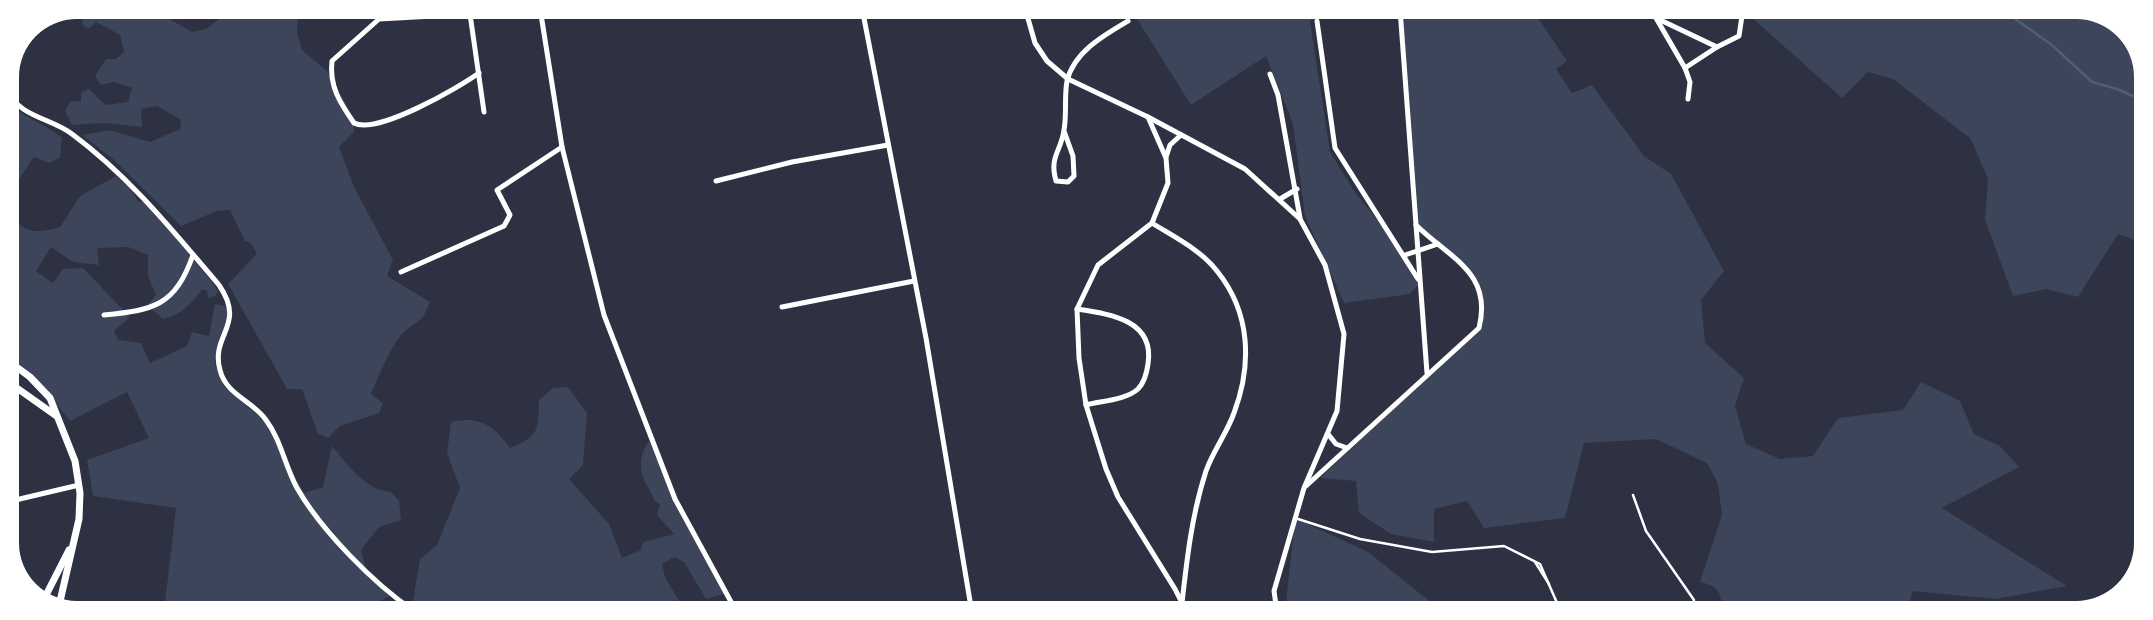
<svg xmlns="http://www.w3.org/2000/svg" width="2153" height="620" font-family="'Open Sans',sans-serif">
	<rect width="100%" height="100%" fill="#2d3142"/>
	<g fill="#3c4559">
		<path d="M87,7H149L192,32L206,29L235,7L259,15L270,7H299L297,32L302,50L327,71L354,118V132L339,147L355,189L393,260L387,276L430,302C421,326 417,319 402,334C388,350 380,375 371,394L383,403L379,413L340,426L328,438L318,434L302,389H287L228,284L257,254L250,242L245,241L230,210L217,211L181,226L113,159L82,135L110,130L150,142L180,129L181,120L157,106L141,109L142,127L104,123L72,125L65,111L70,102L81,101V93L89,89L105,105L128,102L132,88L113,82L101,85L95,76L106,59H116L124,52L120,35L96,22L90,28L84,27L82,21Z"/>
		<path d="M1130,8L1327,9L1310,21L1330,152L1354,191L1405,255L1420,283L1410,294L1344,303L1305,216L1293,124L1266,56L1191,105Z"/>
		<path d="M1398,9H1532L1567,61L1556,69L1572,93L1592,85L1644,156L1671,174L1724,271L1701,300L1705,343L1744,378L1735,406L1746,444L1780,459L1813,456L1838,418L1903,410L1921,382L1960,401L1974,434L2000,446L2019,467L1942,508L2067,586L1995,599L1913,591L1906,613H1745L1721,600C1719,587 1712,585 1700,582L1722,515L1718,484L1707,463L1656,439L1584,443L1565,518L1484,528L1467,501L1434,509V542L1391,534L1359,513L1356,481L1320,478L1479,328L1483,297L1462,264L1416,225Z"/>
		<path d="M1752,9L2094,10L2129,31L2146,72L2145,244L2118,234L2078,297L2046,289L2013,296L1985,220L1988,179L1971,139L1893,79L1868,72L1842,98L1751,17Z"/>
		<path d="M7,99C22,119 45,123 62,138L60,158L49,163L34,157L19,179L7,186Z"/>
		<path d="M116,176L131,189L138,202H145L210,279L218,292L215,296L208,298L207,291L202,289C193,303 180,316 163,319L147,305L156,295L148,276V255L128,247L97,248L99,265L73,262L51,247L36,271L53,283L63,269L83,268L130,317L114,331L118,340L141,343L150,363L187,346L192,332L209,336L215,304L226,306L228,314L215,363L224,386L265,422L304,493L323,487L332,446C348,465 365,490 391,492L399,501L401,520L379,527L361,550L368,577L390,596L360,611H164L176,508L93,496L87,460L149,438L127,392L70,421L47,392L7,361V213C25,233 34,234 60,227L80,196Z"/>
		<path d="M568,387L587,413L583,465L569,479L609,524L622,558L641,550L643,542L674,534L657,515L660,504C652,501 654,498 650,491C639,473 637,459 649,441L724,594L706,599L684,562L674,557L662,564L665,577L685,611H419L412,607L420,559L437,545L460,488L447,453L451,422C479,415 495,426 510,448C540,436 538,430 539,400L553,388Z"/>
		<path d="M1295,518L1368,552L1443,612H1285Z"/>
	</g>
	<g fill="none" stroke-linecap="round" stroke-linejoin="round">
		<path stroke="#4f5d75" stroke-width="2.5" d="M2001,9L2052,45L2092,82L2117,89L2146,102"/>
		<g stroke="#fff" stroke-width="2.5">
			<path d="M1633,495L1646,531L1694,600L1692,608L1686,613"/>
			<path d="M1295,518L1360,539L1432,552L1504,546L1540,564L1561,612"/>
			<path d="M1535,562L1549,584"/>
		</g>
		<g stroke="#fff" stroke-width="5">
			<path d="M469,7L470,14L379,19L332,61C329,86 340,103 354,123C377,135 458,88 479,73"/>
			<path d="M540,8L562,147L604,315L675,499L736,611"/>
			<path d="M862,8L926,338L971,607L968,612"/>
			<path d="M1025,8L1035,43L1047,61L1068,79L1148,117L1245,169L1300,219L1325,265L1344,334L1337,411L1304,488L1274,591L1277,612"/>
			<path d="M1400,9L1427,373"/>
			<path d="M1651,9L1656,18L1717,47L1739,36L1743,9"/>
			<path d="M470,14L484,112"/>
			<path d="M1656,18L1685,68L1717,47"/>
			<path d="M1317,21L1335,148L1418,279"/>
			<path d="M1685,68L1690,82L1688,99"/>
			<path d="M1270,74L1278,95L1300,218"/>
			<path d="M7,90C19,117 51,118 72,134C130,177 173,231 219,285C247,326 210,334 220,370C226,395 253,401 266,420C281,440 285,466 297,488C321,530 374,584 414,611"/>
			<path d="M1148,117L1166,158L1168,183L1152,223L1098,265L1077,309L1079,358L1086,405L1106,469L1118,497L1175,589L1182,603V612"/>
			<path d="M1064,131L1073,156L1074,176L1068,182L1056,181C1049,156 1061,152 1064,130C1067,114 1064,97 1067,81C1074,52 1104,35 1128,21"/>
			<path d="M1166,157L1170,145L1181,135"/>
			<path d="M716,181L792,162L888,145"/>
			<path d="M1280,199L1297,189"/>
			<path d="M1152,223C1174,237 1201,250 1217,271C1251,313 1252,365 1234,413C1227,433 1213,451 1206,471C1192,514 1187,558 1182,603"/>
			<path d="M1405,255L1438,244"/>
			<path d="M401,272L504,226L510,215L497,190L562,147"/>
			<path d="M782,307L914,281"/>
			<path d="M1077,309C1110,314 1155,320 1148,364C1147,371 1144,383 1138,389C1126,400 1101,401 1086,405"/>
			<path d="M104,315C154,310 175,306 193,255"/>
			<path d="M1328,434L1336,444L1347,448"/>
			<path d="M1306,486L1479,328C1493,272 1449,258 1416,225"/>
			<path d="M7,502L79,485"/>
		</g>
		<g stroke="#fff" stroke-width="7">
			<path d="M7,360L30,377L50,398L75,461L80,493L79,519L58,610"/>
			<path d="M7,381L55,415"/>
			<path d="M43,601L69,550"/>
		</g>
	</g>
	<path d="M0 0H2153V620H0ZM77 19H2076A58 58 0 0 1 2134 77V543A58 58 0 0 1 2076 601H77A58 58 0 0 1 19 543V77A58 58 0 0 1 77 19Z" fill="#fff" fill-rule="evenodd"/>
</svg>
